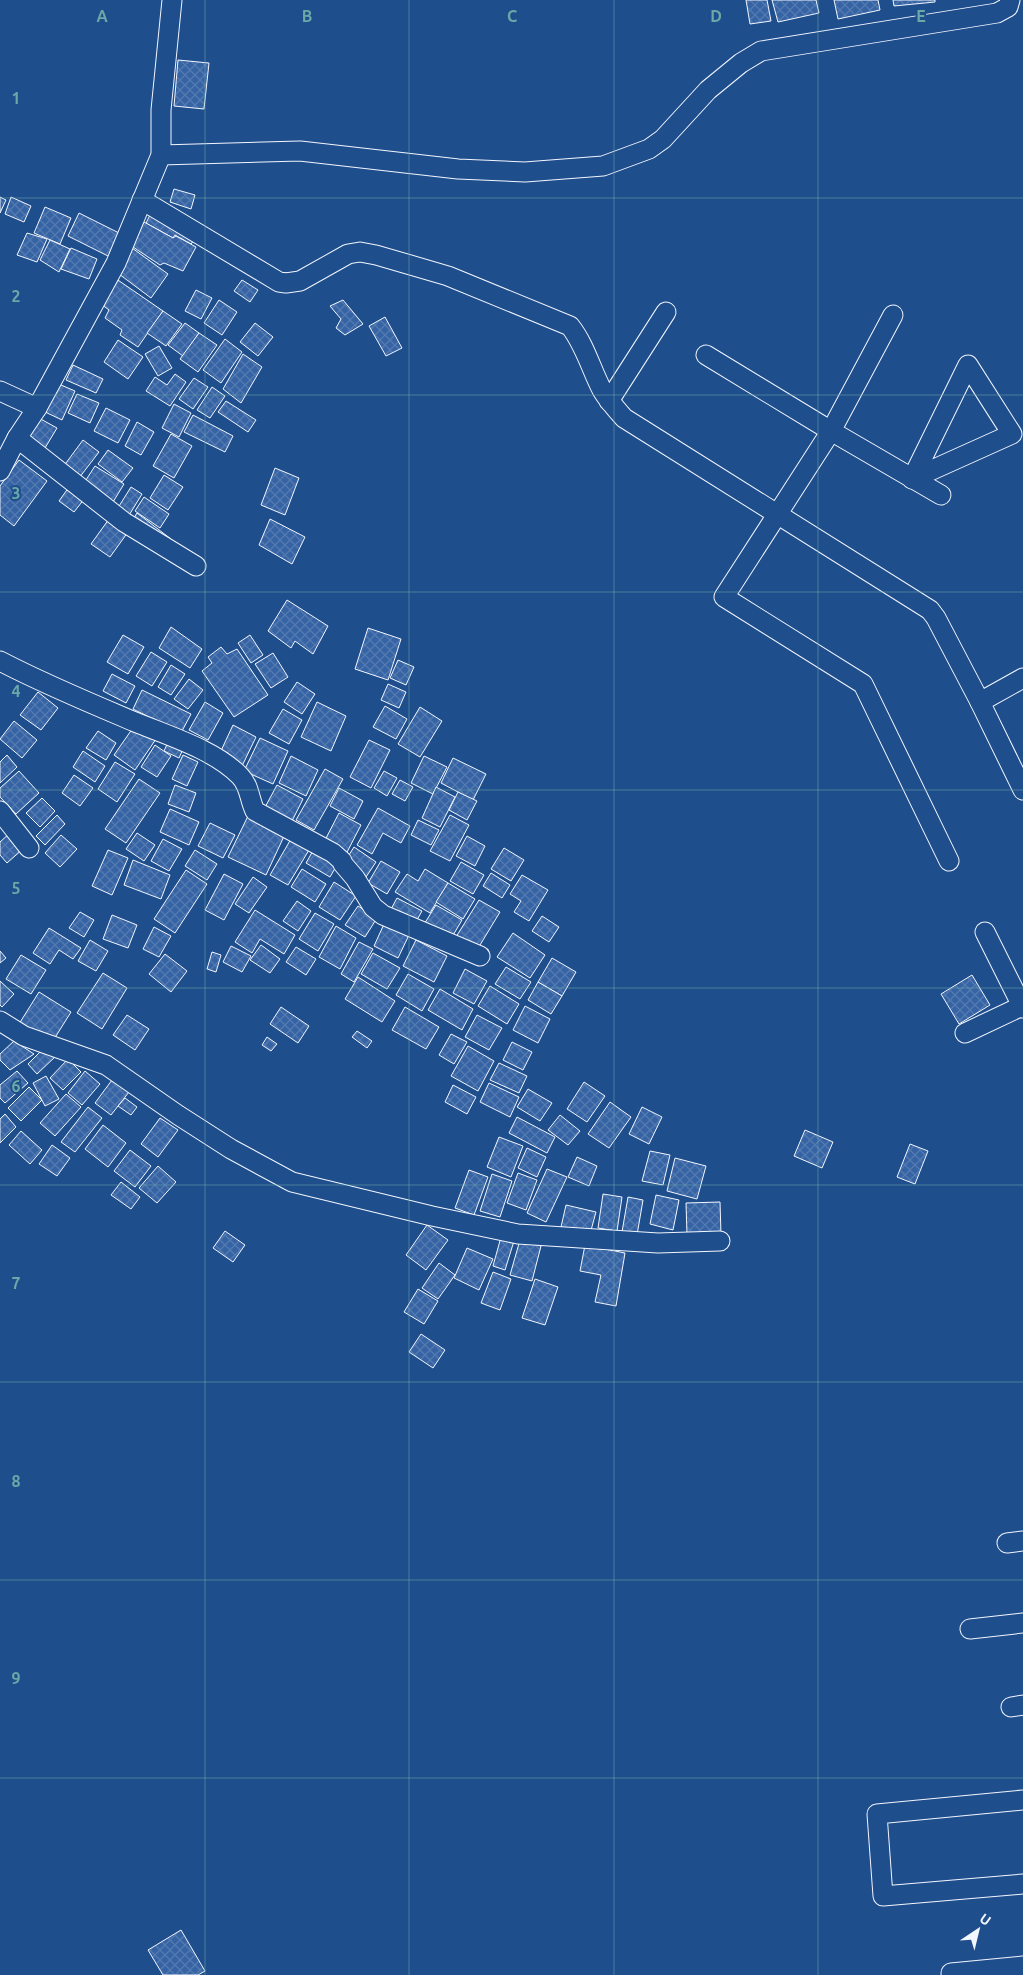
<svg xmlns="http://www.w3.org/2000/svg" width="1023" height="1975" font-family="Ubuntu,sans-serif">
	<defs>
		<pattern id="building-cross-hatch" width="8" height="8" patternUnits="userSpaceOnUse" patternTransform="scale(1.25)"><rect width="8" height="8" fill="#3563a3"/><path d="M0 0l8 8M0 8l8-8" fill="none" stroke="#537ab1"/></pattern>
	</defs>
	<rect width="100%" height="100%" fill="#1f4e8c"/>
	<g fill="url(#building-cross-hatch)" stroke="#f2f6ff">
		<path d="M746,0H767L771,21L750,24Z"/>
		<path d="M772,0H816L819,13L778,22Z"/>
		<path d="M834,0H878L880,10L838,19Z"/>
		<path d="M893,0H935V2L894,6Z"/>
		<path d="M178,60L209,63L204,109L174,106Z"/>
		<path d="M174,189L195,195L191,209L170,202Z"/>
		<path d="M0,197L6,200L0,213Z"/>
		<path d="M11,197L31,206L24,222L5,214Z"/>
		<path d="M45,207L71,218L60,244L34,233Z"/>
		<path d="M79,213L121,234L110,257L68,236Z"/>
		<path d="M150,215L195,239L191,244L175,235L173,238L146,223Z"/>
		<path d="M144,222L173,238L176,236L196,247L183,271L164,263L160,265L130,245Z"/>
		<path d="M27,233L47,239L37,262L17,255Z"/>
		<path d="M50,240L70,249L59,272L40,260Z"/>
		<path d="M71,248L97,259L89,279L61,269Z"/>
		<path d="M132,248L168,274L151,298L115,271Z"/>
		<path d="M112,276L163,311L138,347L120,335L122,330L105,318L109,310L97,301Z"/>
		<path d="M242,280L258,290L250,302L234,291Z"/>
		<path d="M196,290L212,298L201,319L185,311Z"/>
		<path d="M219,300L237,312L222,335L204,323Z"/>
		<path d="M343,300L363,324L345,335L336,328L341,319L330,306Z"/>
		<path d="M163,311L182,324L166,346L147,333Z"/>
		<path d="M385,317L402,348L386,356L369,326Z"/>
		<path d="M185,323L199,333L183,356L168,345Z"/>
		<path d="M255,323L273,337L258,356L240,342Z"/>
		<path d="M199,333L217,345L198,372L180,359Z"/>
		<path d="M225,339L242,352L221,383L203,370Z"/>
		<path d="M118,340L143,357L128,379L104,362Z"/>
		<path d="M159,346L172,368L158,376L145,354Z"/>
		<path d="M243,354L262,367L241,403L223,389Z"/>
		<path d="M73,365L103,379L96,393L66,380Z"/>
		<path d="M175,374L186,382L170,406L146,391L155,377L167,385Z"/>
		<path d="M194,378L208,387L193,409L179,399Z"/>
		<path d="M54,382L75,391L62,420L41,410Z"/>
		<path d="M212,387L225,396L210,418L197,410Z"/>
		<path d="M77,394L99,403L90,423L68,413Z"/>
		<path d="M226,401L256,420L248,432L218,412Z"/>
		<path d="M174,404L191,413L179,437L162,428Z"/>
		<path d="M106,408L130,420L118,443L94,431Z"/>
		<path d="M193,415L233,436L225,452L184,432Z"/>
		<path d="M37,417L57,428L45,448L26,437Z"/>
		<path d="M137,422L154,432L141,455L125,446Z"/>
		<path d="M171,434L192,446L174,478L153,466Z"/>
		<path d="M83,440L99,452L79,478L63,467Z"/>
		<path d="M108,450L133,468L122,482L98,464Z"/>
		<path d="M19,460L47,481L14,526L0,515V486Z"/>
		<path d="M95,466L124,484L113,502L84,483Z"/>
		<path d="M275,468L299,478L285,515L261,505Z"/>
		<path d="M164,475L183,487L168,510L150,498Z"/>
		<path d="M69,487L85,498L74,512L59,501Z"/>
		<path d="M131,487L142,494L128,517L116,511Z"/>
		<path d="M144,497L169,514L160,528L135,511Z"/>
		<path d="M137,513L171,539L165,546L132,521Z"/>
		<path d="M109,519L128,532L110,557L91,544Z"/>
		<path d="M270,519L305,537L292,564L259,545Z"/>
		<path d="M287,600L328,626L313,654L295,641L291,648L268,631Z"/>
		<path d="M171,627L202,649L190,668L159,648Z"/>
		<path d="M368,628L401,639L388,680L355,669Z"/>
		<path d="M123,635L144,647L128,674L107,662Z"/>
		<path d="M250,635L263,655L251,663L238,643Z"/>
		<path d="M221,647L227,654L237,649L268,695L234,717L202,671L212,663L208,657Z"/>
		<path d="M151,652L167,662L152,686L136,676Z"/>
		<path d="M273,653L288,677L271,688L255,664Z"/>
		<path d="M398,660L414,667L406,685L390,678Z"/>
		<path d="M171,665L185,674L171,695L158,687Z"/>
		<path d="M112,674L135,686L126,703L103,691Z"/>
		<path d="M189,679L203,690L188,709L174,699Z"/>
		<path d="M297,682L315,694L302,714L284,702Z"/>
		<path d="M388,684L406,692L399,708L381,700Z"/>
		<path d="M142,690L191,714L181,733L133,709Z"/>
		<path d="M38,692L58,708L41,730L20,715Z"/>
		<path d="M205,702L223,713L208,740L189,730Z"/>
		<path d="M317,702L346,716L331,751L301,737Z"/>
		<path d="M385,706L407,719L396,739L373,727Z"/>
		<path d="M420,707L442,721L420,757L398,744Z"/>
		<path d="M283,709L302,720L289,744L269,733Z"/>
		<path d="M14,721L37,740L22,758L0,739Z"/>
		<path d="M135,725L156,739L135,770L114,755Z"/>
		<path d="M233,725L256,737L242,766L219,755Z"/>
		<path d="M98,731L116,743L106,760L86,748Z"/>
		<path d="M260,738L288,751L273,784L244,771Z"/>
		<path d="M169,740L184,747L179,758L164,751Z"/>
		<path d="M369,740L390,750L371,788L350,777Z"/>
		<path d="M155,745L171,756L157,777L141,767Z"/>
		<path d="M83,751L105,766L95,782L73,767Z"/>
		<path d="M7,755L17,767L0,783V762Z"/>
		<path d="M183,755L198,762L187,786L172,779Z"/>
		<path d="M291,756L318,770L306,796L279,783Z"/>
		<path d="M424,756L447,767L433,794L411,783Z"/>
		<path d="M453,758L486,774L473,800L441,783Z"/>
		<path d="M115,762L135,774L117,802L98,789Z"/>
		<path d="M325,769L343,779L314,830L296,820Z"/>
		<path d="M19,771L39,793L16,814L0,797V788Z"/>
		<path d="M384,771L397,778L387,796L374,788Z"/>
		<path d="M74,775L93,788L80,806L62,793Z"/>
		<path d="M139,779L160,793L126,843L105,829Z"/>
		<path d="M400,780L413,787L405,801L392,794Z"/>
		<path d="M175,785L196,793L189,812L168,804Z"/>
		<path d="M277,785L303,799L290,825L263,811Z"/>
		<path d="M436,787L455,797L440,827L422,818Z"/>
		<path d="M339,788L363,801L354,819L330,806Z"/>
		<path d="M458,792L477,801L467,820L449,810Z"/>
		<path d="M42,798L55,811L40,827L26,813Z"/>
		<path d="M378,808L410,826L401,843L383,833L372,854L357,845Z"/>
		<path d="M170,809L199,822L189,845L160,832Z"/>
		<path d="M339,813L361,825L345,856L323,844Z"/>
		<path d="M249,814L286,832L266,875L228,857Z"/>
		<path d="M57,815L65,824L45,845L36,836Z"/>
		<path d="M450,815L469,825L450,861L430,851Z"/>
		<path d="M418,820L439,830L431,845L411,835Z"/>
		<path d="M210,823L235,835L223,858L198,846Z"/>
		<path d="M10,833L24,848L7,863L0,855V842Z"/>
		<path d="M137,833L155,845L144,861L126,849Z"/>
		<path d="M61,835L77,849L60,867L45,853Z"/>
		<path d="M467,836L485,846L475,866L456,856Z"/>
		<path d="M163,839L182,849L169,871L151,861Z"/>
		<path d="M291,839L309,850L288,885L270,875Z"/>
		<path d="M354,847L376,862L366,877L344,863Z"/>
		<path d="M504,848L524,860L511,881L491,869Z"/>
		<path d="M314,849L338,863L330,877L306,863Z"/>
		<path d="M108,850L128,858L112,895L92,886Z"/>
		<path d="M195,850L217,864L207,880L185,866Z"/>
		<path d="M133,860L170,875L161,899L124,885Z"/>
		<path d="M381,861L400,872L387,894L368,883Z"/>
		<path d="M461,862L484,875L473,894L450,881Z"/>
		<path d="M302,869L326,884L315,902L291,887Z"/>
		<path d="M425,869L448,883L430,913L395,892L407,874L418,881Z"/>
		<path d="M186,870L207,884L175,933L154,919Z"/>
		<path d="M491,873L510,885L502,898L483,886Z"/>
		<path d="M224,874L243,884L224,920L205,910Z"/>
		<path d="M522,875L548,890L529,921L514,912L521,901L510,894Z"/>
		<path d="M253,877L267,887L249,913L235,904Z"/>
		<path d="M334,882L356,896L340,920L319,907Z"/>
		<path d="M448,883L475,899L463,919L436,902Z"/>
		<path d="M397,898L422,911L414,925L390,911Z"/>
		<path d="M479,900L500,912L477,950L456,937Z"/>
		<path d="M297,901L311,911L298,931L283,921Z"/>
		<path d="M436,905L462,920L449,942L423,926Z"/>
		<path d="M358,906L377,918L365,937L345,925Z"/>
		<path d="M255,910L295,935L284,954L260,939L252,953L235,942Z"/>
		<path d="M80,912L94,920L84,937L69,928Z"/>
		<path d="M315,913L334,924L318,951L299,939Z"/>
		<path d="M112,915L137,925L128,948L103,939Z"/>
		<path d="M542,916L559,927L549,942L532,931Z"/>
		<path d="M384,924L409,935L398,958L374,946Z"/>
		<path d="M336,926L356,938L340,969L319,957Z"/>
		<path d="M154,927L171,936L159,957L143,949Z"/>
		<path d="M49,928L81,948L73,959L59,950L50,964L33,953Z"/>
		<path d="M513,933L545,955L530,978L497,957Z"/>
		<path d="M90,940L108,951L96,971L78,961Z"/>
		<path d="M416,940L447,956L434,982L403,966Z"/>
		<path d="M359,942L373,949L354,982L341,974Z"/>
		<path d="M261,945L280,959L270,973L250,960Z"/>
		<path d="M231,946L251,956L242,972L223,962Z"/>
		<path d="M296,947L316,959L306,975L286,962Z"/>
		<path d="M0,951L6,958L0,963Z"/>
		<path d="M212,952L221,955L216,972L207,969Z"/>
		<path d="M373,953L400,968L387,989L361,974Z"/>
		<path d="M165,954L187,971L171,992L149,974Z"/>
		<path d="M21,955L46,970L31,994L6,979Z"/>
		<path d="M552,958L576,972L562,996L538,982Z"/>
		<path d="M506,967L531,982L520,999L495,984Z"/>
		<path d="M465,969L487,981L474,1004L453,993Z"/>
		<path d="M103,973L127,988L102,1029L77,1013Z"/>
		<path d="M408,974L434,989L422,1011L396,995Z"/>
		<path d="M972,975L990,1005L959,1024L941,994Z"/>
		<path d="M358,977L395,1001L382,1022L345,999Z"/>
		<path d="M0,981L14,994L2,1007L0,1005Z"/>
		<path d="M538,982L562,996L551,1014L528,1000Z"/>
		<path d="M490,986L519,1004L507,1024L478,1006Z"/>
		<path d="M440,989L473,1009L462,1030L428,1010Z"/>
		<path d="M39,992L71,1012L51,1044L19,1024Z"/>
		<path d="M525,1006L550,1019L538,1043L513,1030Z"/>
		<path d="M281,1007L309,1026L298,1043L270,1024Z"/>
		<path d="M405,1007L439,1027L426,1049L392,1030Z"/>
		<path d="M127,1015L149,1029L135,1050L113,1035Z"/>
		<path d="M477,1015L502,1028L489,1050L465,1037Z"/>
		<path d="M357,1031L372,1041L367,1048L352,1037Z"/>
		<path d="M451,1034L467,1042L454,1064L439,1055Z"/>
		<path d="M267,1037L277,1044L271,1051L262,1045Z"/>
		<path d="M14,1041L34,1054L10,1070L0,1060V1054Z"/>
		<path d="M512,1042L532,1052L523,1070L503,1060Z"/>
		<path d="M46,1046L56,1056L37,1074L28,1064Z"/>
		<path d="M468,1046L494,1061L478,1091L451,1076Z"/>
		<path d="M68,1059L81,1072L63,1090L50,1078Z"/>
		<path d="M499,1063L527,1076L519,1093L490,1080Z"/>
		<path d="M17,1071L28,1083L5,1103L0,1098V1085Z"/>
		<path d="M85,1071L100,1084L82,1105L68,1093Z"/>
		<path d="M46,1076L59,1099L45,1106L33,1083Z"/>
		<path d="M112,1080L129,1092L111,1115L95,1103Z"/>
		<path d="M584,1082L605,1096L587,1122L567,1109Z"/>
		<path d="M489,1083L519,1097L510,1117L480,1102Z"/>
		<path d="M453,1085L476,1097L467,1114L445,1102Z"/>
		<path d="M29,1087L42,1100L21,1121L8,1108Z"/>
		<path d="M528,1089L552,1103L540,1121L517,1107Z"/>
		<path d="M66,1094L81,1107L55,1136L40,1123Z"/>
		<path d="M125,1098L137,1107L131,1115L118,1106Z"/>
		<path d="M610,1102L631,1117L609,1148L588,1134Z"/>
		<path d="M88,1107L102,1118L75,1152L61,1142Z"/>
		<path d="M642,1107L662,1117L649,1144L629,1134Z"/>
		<path d="M5,1114L16,1127L0,1143V1119Z"/>
		<path d="M560,1115L580,1131L568,1145L548,1130Z"/>
		<path d="M517,1117L555,1137L547,1153L509,1133Z"/>
		<path d="M160,1118L178,1130L158,1157L141,1144Z"/>
		<path d="M103,1125L126,1143L108,1167L85,1149Z"/>
		<path d="M805,1130L833,1142L822,1168L794,1156Z"/>
		<path d="M21,1131L42,1150L30,1164L9,1145Z"/>
		<path d="M499,1137L523,1146L511,1177L487,1167Z"/>
		<path d="M910,1144L928,1151L915,1184L897,1177Z"/>
		<path d="M52,1145L70,1158L57,1176L39,1164Z"/>
		<path d="M527,1148L546,1157L537,1177L518,1168Z"/>
		<path d="M130,1150L151,1166L135,1187L114,1171Z"/>
		<path d="M650,1151L670,1155L663,1185L642,1181Z"/>
		<path d="M577,1157L597,1166L589,1186L568,1177Z"/>
		<path d="M675,1158L706,1166L697,1199L667,1191Z"/>
		<path d="M158,1166L176,1182L157,1203L139,1188Z"/>
		<path d="M547,1169L567,1177L546,1222L527,1213Z"/>
		<path d="M469,1170L488,1177L474,1215L455,1208Z"/>
		<path d="M518,1173L537,1180L526,1210L507,1203Z"/>
		<path d="M492,1174L512,1181L500,1217L480,1211Z"/>
		<path d="M121,1182L140,1197L131,1209L111,1195Z"/>
		<path d="M603,1194L622,1197L617,1231L598,1228Z"/>
		<path d="M656,1195L679,1200L673,1230L650,1224Z"/>
		<path d="M628,1197L643,1200L637,1235L622,1232Z"/>
		<path d="M720,1202L721,1235H687L686,1203Z"/>
		<path d="M566,1205L596,1212L590,1234L561,1227Z"/>
		<path d="M427,1225L448,1240L426,1270L406,1255Z"/>
		<path d="M225,1231L245,1245L233,1262L213,1248Z"/>
		<path d="M501,1237L514,1241L505,1270L493,1266Z"/>
		<path d="M520,1240L541,1246L532,1281L510,1275Z"/>
		<path d="M585,1245L625,1253L616,1306L595,1302L601,1275L580,1271Z"/>
		<path d="M467,1248L493,1259L479,1290L454,1278Z"/>
		<path d="M439,1263L455,1275L438,1299L422,1288Z"/>
		<path d="M493,1272L511,1279L500,1310L481,1303Z"/>
		<path d="M535,1279L558,1287L545,1325L522,1318Z"/>
		<path d="M418,1289L438,1301L424,1324L404,1312Z"/>
		<path d="M421,1334L445,1350L433,1368L409,1352Z"/>
		<path d="M181,1930L205,1971L198,1975H163L148,1950Z"/>
	</g>
	<g fill="none" stroke-linecap="round" stroke-linejoin="round">
		<g stroke="#f2f6ff" stroke-width="21">
			<g id="street">
				<path d="M161,155L300,151L458,169L525,172L603,166L649,149L663,139L708,90L741,63L761,51L997,13L1008,7L1010,0"/>
				<path d="M142,200L279,282L286,283L300,281L348,254L360,252L376,255L448,276L570,326C585,345 591,369 602,390C608,400 616,409 624,418L930,610L936,618L980,702L1023,790"/>
				<path d="M893,315L831,431L941,495"/>
				<path d="M706,355L831,431L724,597L863,684L949,861"/>
				<path d="M968,365L1012,434L912,479Z"/>
				<path d="M0,391L37,408"/>
				<path d="M609,401L666,312"/>
				<path d="M17,438L124,522L196,566"/>
				<path d="M0,471L17,438L37,408L116,263L161,155V110L172,0"/>
				<path d="M0,661C44,684 90,703 135,722C169,736 215,750 240,776C250,786 249,799 255,811L333,853L342,861L343,864L355,878L373,907L383,915L480,956"/>
				<path d="M980,702L1023,678"/>
				<path d="M0,811L29,848"/>
				<path d="M985,932L1023,1008"/>
				<path d="M0,1021L24,1036L106,1065L178,1115L231,1149L292,1182L432,1216L518,1234L658,1243L720,1241"/>
				<path d="M965,1033L1022,1006"/>
				<path d="M1007,1543L1023,1541"/>
				<path d="M970,1629L1023,1623"/>
				<path d="M1011,1707L1023,1705"/>
				<path d="M1023,1800L877,1814L883,1896L1023,1884"/>
				<path d="M951,1973L1023,1966"/>
			</g>
		</g>
		<use href="#street" stroke="#1f4e8c" stroke-width="19"/>
	</g>
	<path fill="none" stroke="#6aa9a8" stroke-width="1" stroke-opacity="0.55" d="M205,0V1975M409,0V1975M614,0V1975M818,0V1975M0,198H1023M0,395H1023M0,592H1023M0,790H1023M0,988H1023M0,1185H1023M0,1382H1023M0,1580H1023M0,1778H1023"/>
	<g font-size="16" text-anchor="middle" font-weight="bold" fill="#6aa9a8" stroke="#1f4e8c" stroke-width="4" stroke-linejoin="round" paint-order="stroke">
		<text x="102" y="22">A</text>
		<text x="307" y="22">B</text>
		<text x="512" y="22">C</text>
		<text x="716" y="22">D</text>
		<text x="921" y="22">E</text>
		<text x="16" y="104">1</text>
		<text x="16" y="302">2</text>
		<text x="16" y="499">3</text>
		<text x="16" y="697">4</text>
		<text x="16" y="894">5</text>
		<text x="16" y="1092">6</text>
		<text x="16" y="1289">7</text>
		<text x="16" y="1487">8</text>
		<text x="16" y="1684">9</text>
	</g>
	<g transform="translate(978 1930) rotate(35)" stroke="#1f4e8c" stroke-width="4" paint-order="stroke">
	<path d="M0-4L9 19L0 12L-9 19Z" fill="#f2f6ff"/>
	<text y="-8" font-size="14" font-weight="bold" text-anchor="middle" fill="#f2f6ff">U</text>
	</g>
</svg>
